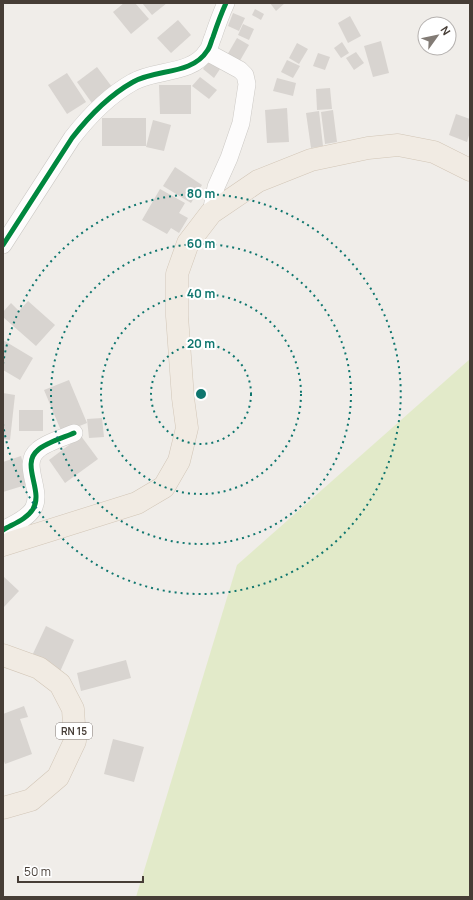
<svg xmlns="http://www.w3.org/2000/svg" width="473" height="900" font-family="Manrope,sans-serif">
	<rect width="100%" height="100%" fill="#f0ede9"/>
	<path fill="#e2eac9" d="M470,359V897H136L237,565Z"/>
	<g fill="#d8d4d0">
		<path d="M124,3H135L149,19L131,34L113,12Z"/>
		<path d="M142,3H167L152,15Z"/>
		<path d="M270,3H285L276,11Z"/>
		<path d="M255,9L264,14L261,20L252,15Z"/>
		<path d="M233,13L245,18L239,31L228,26Z"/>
		<path d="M350,16L361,36L348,43L338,23Z"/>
		<path d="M178,20L191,35L171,53L157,38Z"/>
		<path d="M243,24L254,29L249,40L238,35Z"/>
		<path d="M237,38L249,45L238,64L226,57Z"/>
		<path d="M381,41L389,73L373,77L364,46Z"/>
		<path d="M342,42L349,53L341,58L334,48Z"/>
		<path d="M297,43L308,49L299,64L289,58Z"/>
		<path d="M356,52L364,63L354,70L346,58Z"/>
		<path d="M318,53L330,57L325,70L313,66Z"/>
		<path d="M211,58L222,66L214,78L203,69Z"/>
		<path d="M287,60L300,66L293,78L281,72Z"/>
		<path d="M97,67L115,91L94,106L77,82Z"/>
		<path d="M67,73L86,102L67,114L48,85Z"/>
		<path d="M200,77L217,90L209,99L192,86Z"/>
		<path d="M277,78L296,83L293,96L273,91Z"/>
		<path d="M159,85H191V114H160Z"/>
		<path d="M330,88L332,109L317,110L316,89Z"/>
		<path d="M287,108L289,142L267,143L265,110Z"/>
		<path d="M333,110L337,142L325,144L321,112Z"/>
		<path d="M319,111L323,146L311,148L306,113Z"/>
		<path d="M456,114L470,119V132L467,142L449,135Z"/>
		<rect x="102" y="118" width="44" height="28"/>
		<path d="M153,120L171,125L164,151L146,147Z"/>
		<path d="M175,167L202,185L191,203L163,186Z"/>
		<path d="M160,189L185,203L179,213L188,218L179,233L171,228L167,234L142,220Z"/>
		<path d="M28,301L55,325L36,346L3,317V312L11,303L19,311Z"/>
		<path d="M3,340L33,358L20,380L3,370L4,360L3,359Z"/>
		<path d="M69,380L87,423L62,433L44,390Z"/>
		<path d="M3,393L15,395L10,440L3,439Z"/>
		<rect x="19" y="410" width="24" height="21"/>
		<path d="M102,418L104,437L89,438L87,419Z"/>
		<path d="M81,436L98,459L65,483L49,460Z"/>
		<path d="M21,456L29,484L3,492V462Z"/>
		<path d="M3,576L19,591L3,608Z"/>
		<path d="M46,626L74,640L59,674L30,660Z"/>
		<path d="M126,660L131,678L81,691L77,673Z"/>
		<path d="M24,706L28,717L20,719L32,754L5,764L3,759V714Z"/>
		<path d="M113,739L144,747L134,782L104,774Z"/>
	</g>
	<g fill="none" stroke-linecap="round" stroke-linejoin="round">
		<g stroke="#ccc9c5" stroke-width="18">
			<g id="minor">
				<path d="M207,52L240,70L245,75L247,84L241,123L229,158L216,187L211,213"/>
				<path d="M3,245L72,138C89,116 108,96 133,82C155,69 192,75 207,51C210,48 211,41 213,37C217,25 221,14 226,3"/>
				<path d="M3,530C13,524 27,519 33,509C44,491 20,464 38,450C45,443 65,437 74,433"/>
			</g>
		</g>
		<g stroke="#d2c6b7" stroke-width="23">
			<g id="primary">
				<path d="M3,545L137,503L164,487L179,461L187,428L183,398L177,316V274L188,243L211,213L258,181L311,160L368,148L398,145L434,152L470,170"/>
				<path d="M3,655L39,668L60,684L73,709L75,741L58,777L31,800L3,808"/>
			</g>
		</g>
		<use href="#minor" stroke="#fdfcfc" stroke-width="17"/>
		<use href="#primary" stroke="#f1ebe3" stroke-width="22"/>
		<g stroke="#fff" stroke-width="8">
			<g id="cycleway">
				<path d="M3,245L72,138C89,116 108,96 133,82C155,69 192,75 207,51C210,48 211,41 213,37C217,25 221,14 226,3"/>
				<path d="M3,530C13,524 27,519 33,509C44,491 20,464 38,450C45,443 65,437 74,433"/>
			</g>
		</g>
		<use href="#cycleway" stroke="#00873e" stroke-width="5"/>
	</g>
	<g fill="none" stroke="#0f766e" stroke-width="2" stroke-dasharray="2 4">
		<circle cx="201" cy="394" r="50"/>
		<circle cx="201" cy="394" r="100"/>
		<circle cx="201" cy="394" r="150"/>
		<path d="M3 364A200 200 0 1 1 3 424"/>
	</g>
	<g text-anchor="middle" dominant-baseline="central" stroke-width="4" stroke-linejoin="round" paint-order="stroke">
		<rect fill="#fff" stroke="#7e7772" stroke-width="1" x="56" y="723" width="36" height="16" rx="3"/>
		<g font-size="10" font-weight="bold" fill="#463d36">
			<text x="74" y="731">RN 15</text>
		</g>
	</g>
	<circle cx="201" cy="394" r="6" fill="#0f766e" stroke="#fff" stroke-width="2"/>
	<g font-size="12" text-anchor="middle" font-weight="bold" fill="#0f766e" stroke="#fff" stroke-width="4" stroke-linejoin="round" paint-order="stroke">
		<text x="201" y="198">80 m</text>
		<text x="201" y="248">60 m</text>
		<text x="201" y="298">40 m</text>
		<text x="201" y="348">20 m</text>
	</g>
	<rect width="473" height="900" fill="none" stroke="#463d36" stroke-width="8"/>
	<g transform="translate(437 36) rotate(57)"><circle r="19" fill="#ffffff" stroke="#b5b1af"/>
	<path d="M0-3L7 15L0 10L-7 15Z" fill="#827b75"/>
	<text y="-6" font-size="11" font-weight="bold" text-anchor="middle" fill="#463d36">N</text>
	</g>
	<path d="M18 876v6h125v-6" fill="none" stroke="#463d36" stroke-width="2"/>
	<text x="24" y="876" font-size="12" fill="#463d36" stroke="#ffffff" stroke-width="3" paint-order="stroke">50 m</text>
</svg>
